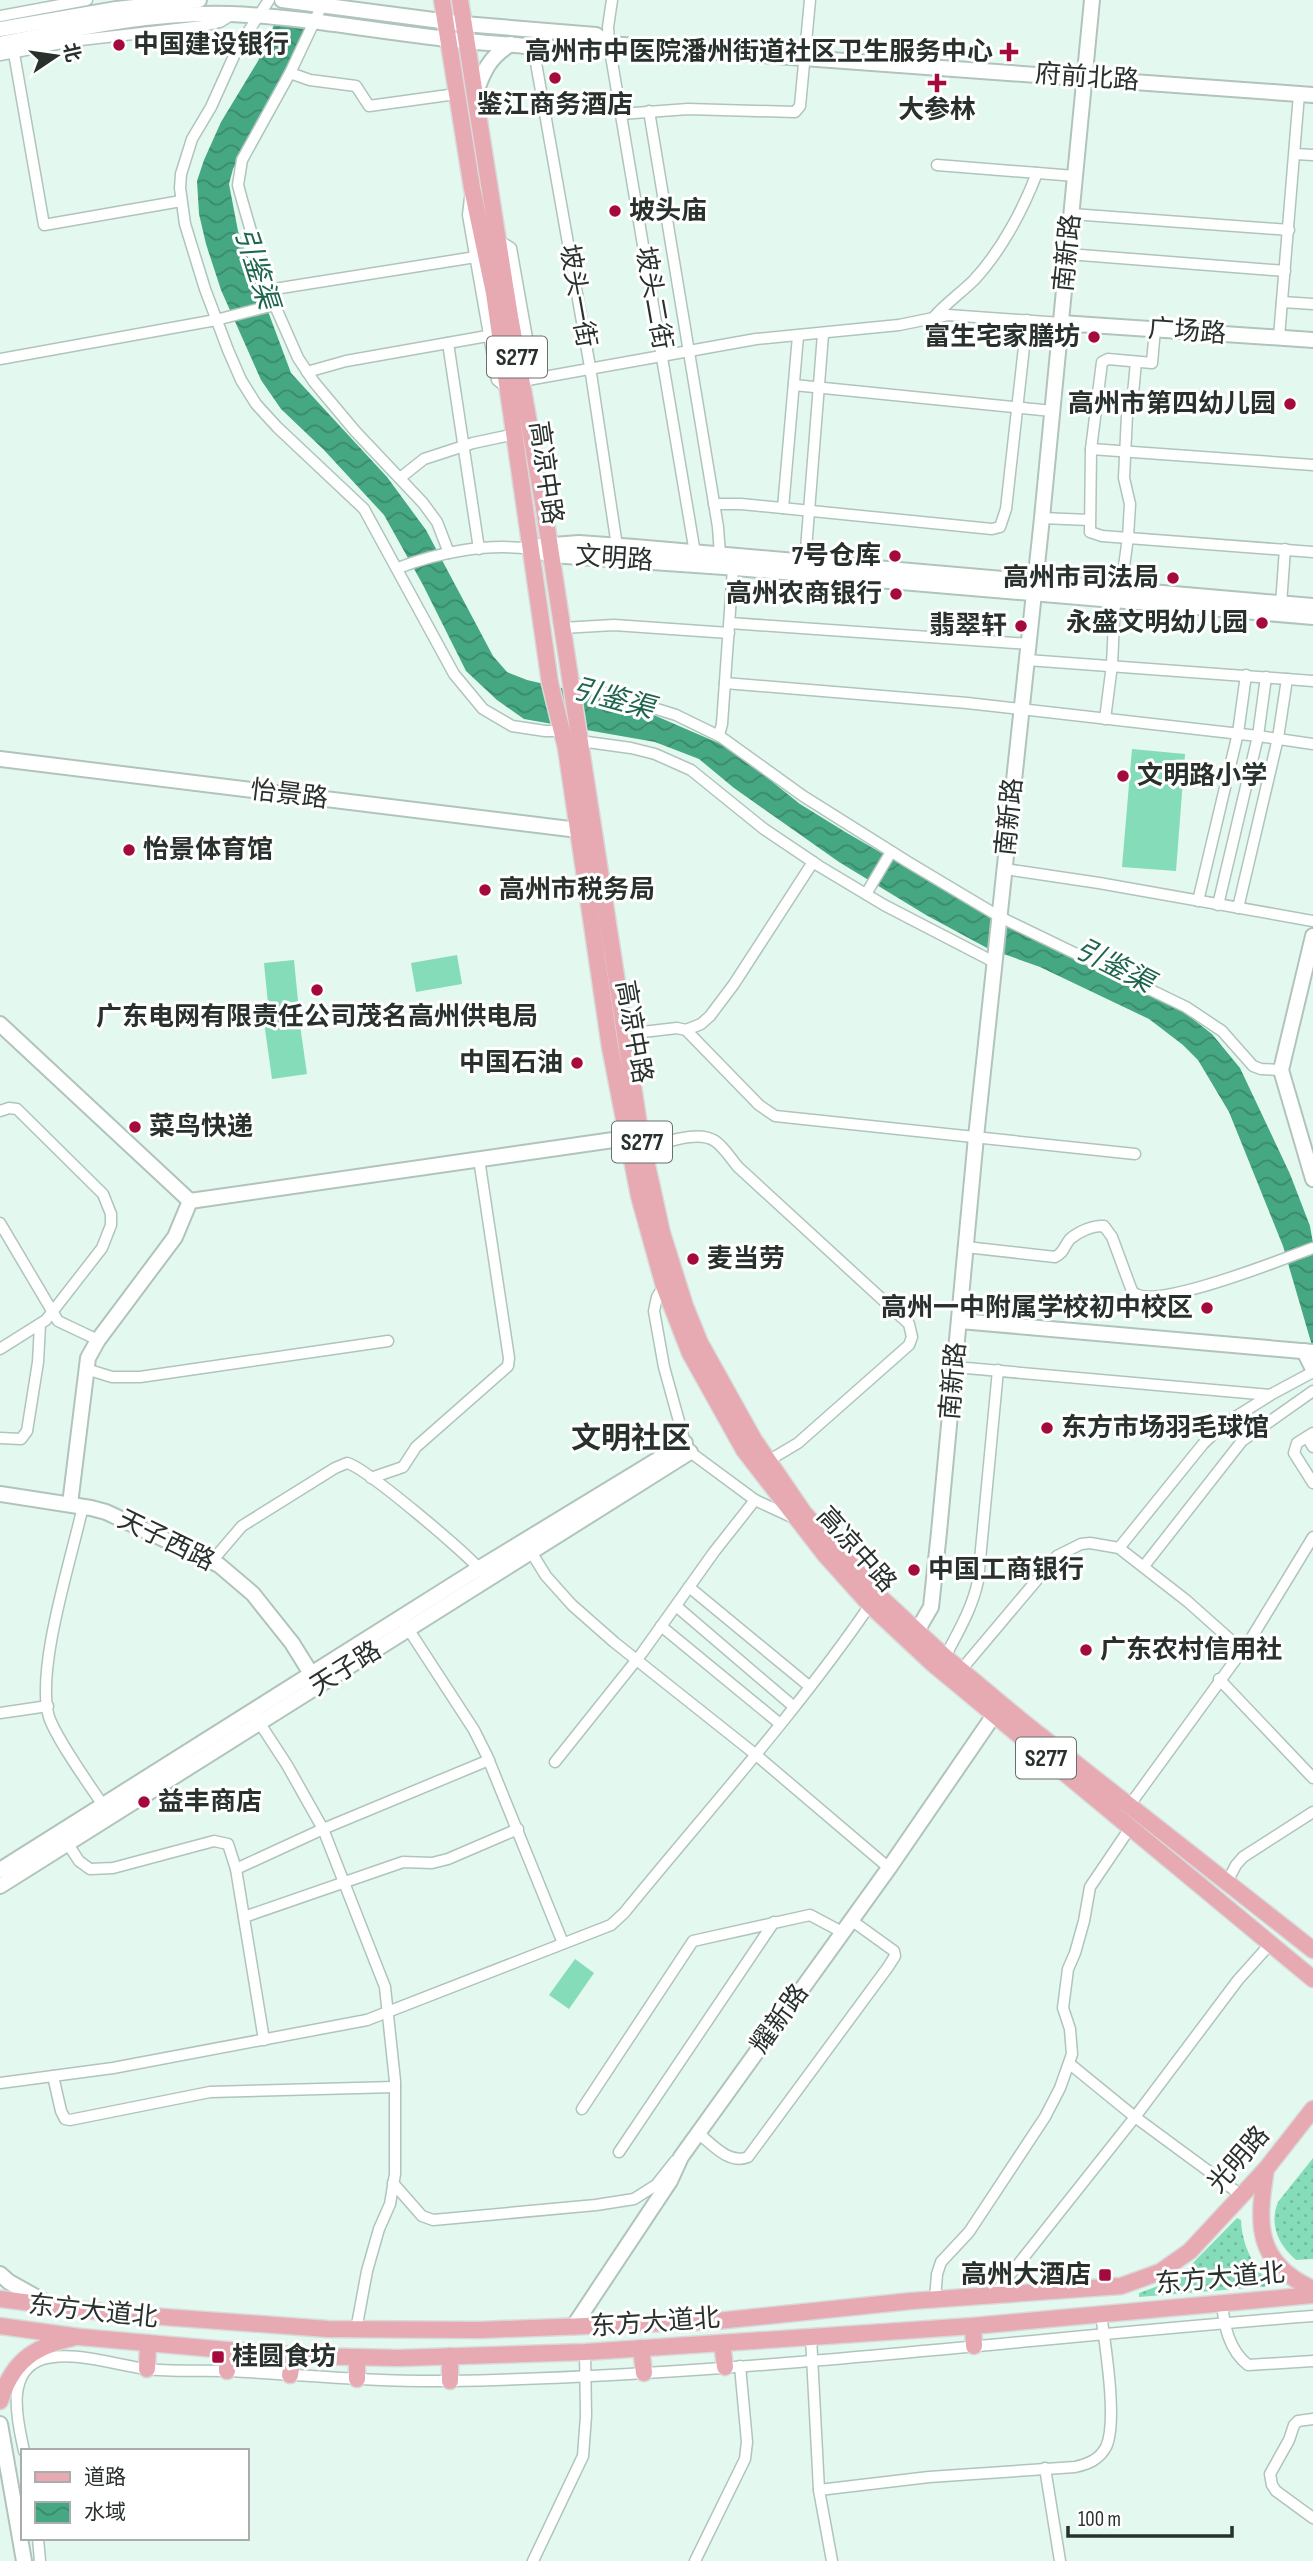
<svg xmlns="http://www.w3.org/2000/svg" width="1313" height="2561" font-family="'Sofia Sans Condensed','Noto Sans SC',sans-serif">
	<defs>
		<pattern id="grass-dots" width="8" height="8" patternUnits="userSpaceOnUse" patternTransform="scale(1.75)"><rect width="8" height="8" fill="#85dcb8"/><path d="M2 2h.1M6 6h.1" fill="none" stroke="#73bd9e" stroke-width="1.8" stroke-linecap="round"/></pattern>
		<pattern id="water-waves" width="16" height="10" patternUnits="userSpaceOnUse" patternTransform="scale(1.75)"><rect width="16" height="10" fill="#46a883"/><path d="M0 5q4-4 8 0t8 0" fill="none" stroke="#3a896c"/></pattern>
	</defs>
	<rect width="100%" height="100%" fill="#e3f9ef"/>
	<g fill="url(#grass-dots)">
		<path d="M1313,2158V2259L1296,2260C1278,2245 1269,2224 1278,2202Z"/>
		<path d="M1237,2218L1241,2220C1242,2246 1254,2269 1273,2286L1139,2297V2293L1166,2283L1185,2271Z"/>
	</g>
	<g fill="#85dcb8">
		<path d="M1132,749L1185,754L1176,871L1122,867Z"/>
		<path d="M457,955L462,984L416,992L411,963Z"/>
		<path d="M294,960L299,1011L269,1014L264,963Z"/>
		<path d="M299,1018L307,1074L272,1079L264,1022Z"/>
		<path d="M575,1959L594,1973L569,2009L549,1995Z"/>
	</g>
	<path fill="url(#water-waves)" d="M285,0H319L303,36L233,169L229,184L238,231L291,373L387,477L426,530L493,656L507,672L527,680L605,698L649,713L730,748L800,804L847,833L1020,933L1180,1009L1212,1034L1240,1068L1290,1174L1310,1226L1313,1243V1349L1283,1246L1229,1112L1198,1060L1183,1045L1149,1019L1040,967L987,948L926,915L839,862L734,788L699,759L655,742L524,719L497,700L466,671L423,585L384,515L324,450L281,409L261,380L221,290L206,244L199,214L197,181L204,160L221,122L258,61Z"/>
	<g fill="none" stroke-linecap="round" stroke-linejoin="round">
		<g stroke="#b0c4bb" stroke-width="13">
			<g id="street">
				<path d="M269,0L238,47L211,107L192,139L181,174L180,188L185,224L205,289L228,350L241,380L256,404L277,427L364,509L454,674L483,709L512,726L545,731H561"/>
				<path d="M612,0L608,27L609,44L695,553"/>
				<path d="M322,5L290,73L242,160L238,185L242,200L268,290L298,358L314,382L355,431L423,503L437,522L449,553"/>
				<path d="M0,16L87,0"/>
				<path d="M12,42L44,225L181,201"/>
				<path d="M533,46L590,367L617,546"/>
				<path d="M0,55L72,41L203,26L220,22L233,14"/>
				<path d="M290,73L310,80L356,86L369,106L456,94"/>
				<path d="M649,111L718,527L720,555"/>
				<path d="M621,114L688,109L795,112L800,106L810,0"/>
				<path d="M1295,154L1313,155"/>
				<path d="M937,165L1075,176"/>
				<path d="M470,198L468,215L497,380L508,389"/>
				<path d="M1072,214L1289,230"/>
				<path d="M498,240L511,248L530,355L520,374"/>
				<path d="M1068,254L1285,271"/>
				<path d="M268,290L488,255"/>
				<path d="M1282,302L1313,304"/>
				<path d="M934,317C946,303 961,293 974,280C1001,251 1023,210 1037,173"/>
				<path d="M1155,329L1152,363L1108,359L1102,362L1091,449L1090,532L1102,536L1313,552"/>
				<path d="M1279,337L1299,94"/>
				<path d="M448,343L479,549"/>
				<path d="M0,359L216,320L274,305"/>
				<path d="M307,372L346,361L493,335"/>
				<path d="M522,381L756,339L899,325L948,315L1061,323"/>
				<path d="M794,385L1052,411"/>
				<path d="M1091,449L1313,465"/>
				<path d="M400,478L424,459L473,443L515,434"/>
				<path d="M714,504H741L992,529L1000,527L1006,509L1027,320"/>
				<path d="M783,508L798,336"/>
				<path d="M1042,518L1089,520"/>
				<path d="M805,562L823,334"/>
				<path d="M398,568C439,552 487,543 531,549"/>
				<path d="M1121,589L1128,537L1130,504L1124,478L1127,415L1133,394L1136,362"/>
				<path d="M1281,604L1285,549"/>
				<path d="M730,623L1029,644"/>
				<path d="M562,628L614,625L729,633"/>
				<path d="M1027,660L1313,681"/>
				<path d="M570,682L676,715L721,737L803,796L908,862L1000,917L1186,1007L1222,1031L1253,1066L1261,1069L1281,1070"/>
				<path d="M725,683L967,703L1258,736L1313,744"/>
				<path d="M1105,719L1112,665L1115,600"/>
				<path d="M719,735L722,724L733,568"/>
				<path d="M580,741L631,748L655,754L691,770L764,829L819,866L884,905L994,962"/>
				<path d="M1005,869L1099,883L1313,921"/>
				<path d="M866,894L891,852"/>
				<path d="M1198,901L1238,733L1246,675"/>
				<path d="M1218,905L1258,736L1266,677"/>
				<path d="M1238,908L1278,738L1287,679"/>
				<path d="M686,1030L701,1024L710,1016L734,984L813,862"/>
				<path d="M625,1034L677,1028L686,1030L759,1105L775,1116L1135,1154"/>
				<path d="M0,1111L9,1108L17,1109L103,1194L111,1214V1225L102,1248L46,1320L0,1349"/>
				<path d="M643,1148C663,1144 697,1129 715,1141C724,1147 731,1159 738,1167L909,1324L912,1337L909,1345L798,1443L768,1461"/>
				<path d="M0,1223L58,1321L98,1340"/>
				<path d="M966,1247L1055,1257C1064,1253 1064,1246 1070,1239C1078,1232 1093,1225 1104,1226L1112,1237L1132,1291C1151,1313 1285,1258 1313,1248"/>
				<path d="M664,1286L657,1297L654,1311L664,1367L685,1443L690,1452L755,1500L794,1518"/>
				<path d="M955,1367L1270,1395L1313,1372"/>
				<path d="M86,1369L112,1377H140L388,1341"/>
				<path d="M1313,1433L1297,1443L1294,1453L1313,1483"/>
				<path d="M1307,1437L1313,1447"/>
				<path d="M0,1438L21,1439L27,1431L38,1362L40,1325"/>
				<path d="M371,1478L403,1467L416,1447L508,1366L509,1358L479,1159"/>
				<path d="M83,1506C72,1557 35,1670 49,1717C57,1740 90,1786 105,1808"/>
				<path d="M528,1547L546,1576L572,1605L614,1642L755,1754L889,1868"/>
				<path d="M1119,1548L1203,1444L1224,1424L1269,1396"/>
				<path d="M212,1561L242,1526L335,1468L347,1463C365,1467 469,1555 482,1572"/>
				<path d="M1144,1566L1242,1441L1313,1391"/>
				<path d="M689,1587L809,1686"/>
				<path d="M676,1606L793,1706"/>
				<path d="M405,1624L474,1730L487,1756L563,1943"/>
				<path d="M661,1626L779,1723"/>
				<path d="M945,1657C958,1632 972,1609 978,1581L998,1370"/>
				<path d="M961,1670L1057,1556L1081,1544L1090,1543L1119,1548L1187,1601L1242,1650"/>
				<path d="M1219,1679L1313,1778"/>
				<path d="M0,1713L48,1706"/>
				<path d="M257,1719L287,1765L323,1829L385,1987L395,2081V2174L390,2204L379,2229L367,2271L356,2330"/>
				<path d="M555,1762L642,1653L714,1552L755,1500"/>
				<path d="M1129,1806L1252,1637L1313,1537"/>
				<path d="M64,1838L79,1861L90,1869L113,1868L214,1841L228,1844L236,1869L264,2040"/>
				<path d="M236,1869L323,1829L489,1760"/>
				<path d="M1227,1882L1236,1865L1243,1857L1313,1812"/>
				<path d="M244,1917L403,1862L432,1863L448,1859L518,1829"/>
				<path d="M1070,2064L1135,2117L1241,2195"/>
				<path d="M53,2076L61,2111L65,2119L70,2120L210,2092L395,2087"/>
				<path d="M0,2083L113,2068L367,2020L611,1925L624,1913C707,1811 796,1713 870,1605"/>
				<path d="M582,2109L693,1941L810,1915L842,1932"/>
				<path d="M698,2133C712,2144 729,2165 748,2157L888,1967L895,1956L894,1951L851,1920"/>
				<path d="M619,2152L774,1922"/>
				<path d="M393,2183L422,2216L433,2220L596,2205L634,2199L656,2185L675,2161"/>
				<path d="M993,2296L1135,2117L1238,1980L1271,1943"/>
				<path d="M935,2300L937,2274L941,2262L969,2232L1045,2117L1060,2088L1072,2054L1070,2029L1063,2008L1068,1969L1075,1953L1084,1921L1090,1887L1130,1828"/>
				<path d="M1222,2303C1224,2326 1229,2350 1248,2365L1313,2361"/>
				<path d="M811,2337L819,2490L832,2561"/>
				<path d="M1313,2419L1298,2421L1294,2425L1289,2440L1270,2474L1272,2485L1276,2491L1313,2518"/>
				<path d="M24,2451C18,2423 4,2371 43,2359C73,2350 116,2365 146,2369C173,2372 202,2370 229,2371C303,2375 376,2382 450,2381C739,2376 1026,2338 1313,2316"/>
				<path d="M1045,2468L1060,2561"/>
				<path d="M819,2490L929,2477L1075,2467C1088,2464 1099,2460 1106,2447C1118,2422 1105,2344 1101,2314"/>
				<path d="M38,2538L40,2561"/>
				<path d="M533,2561L583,2456L586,2416L585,2352"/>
				<path d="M695,2561L745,2459L747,2442L740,2366"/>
			</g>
		</g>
		<g stroke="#b0c4bb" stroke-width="18">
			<g id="secondary">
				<path d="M282,0L464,24L596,35L609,44"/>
				<path d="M0,29L116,9L199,0"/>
				<path d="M0,44C75,29 154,11 231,14C303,17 375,31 447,39C469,42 492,43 515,45C543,47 585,55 609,44L1313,95"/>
				<path d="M475,95C483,72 489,57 511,44"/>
				<path d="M1061,323L1313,340"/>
				<path d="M540,546L579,543L635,547L1313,606"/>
				<path d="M531,549L551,555L724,567L1313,617"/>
				<path d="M0,759L578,830"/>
				<path d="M1313,936L1281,1070L1313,1179"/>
				<path d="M0,1024L190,1201L627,1138"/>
				<path d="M960,1321L1313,1352"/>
				<path d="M1304,1351L1313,1369"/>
				<path d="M0,1494L91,1508L106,1512L219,1565L253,1594L292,1643L315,1680"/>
				<path d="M70,1504L88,1358L98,1340L175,1237L190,1201"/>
				<path d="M917,1631L931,1607L939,1532L976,1137L1042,518L1092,0"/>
				<path d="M0,1870L473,1572L685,1443"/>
				<path d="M0,1886L690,1452"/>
				<path d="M0,2274L9,2282L47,2303"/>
				<path d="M573,2327L670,2181L681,2157L889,1868L994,1715"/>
				<path d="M0,2424L24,2561"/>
			</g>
		</g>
		<g stroke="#d8dad9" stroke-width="19">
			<g id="primary">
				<path d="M442,0L472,188L494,293L550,683L566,748L610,1047L639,1196L664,1286L690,1353L744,1450L826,1556L870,1605L932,1663L1313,1979"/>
				<path d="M460,0L510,317L543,502L641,1138L662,1233L685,1306L700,1343L754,1440L804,1513L880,1597L945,1657L1023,1722L1313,1950"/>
				<path d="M1266,2169C1257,2224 1255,2263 1313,2289"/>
				<path d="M0,2299L110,2313L328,2329L480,2330L717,2321L911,2301L1121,2286L1160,2272L1190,2251L1266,2169L1313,2109"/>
				<path d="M0,2326L80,2337L227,2350L307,2356L399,2358L585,2352L796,2338L973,2326L1313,2295"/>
				<path d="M973,2326L974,2346"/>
				<path d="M722,2343L725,2367"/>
				<path d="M641,2348L644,2373"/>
				<path d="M450,2356V2381"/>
				<path d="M357,2358V2379"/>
				<path d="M147,2369L148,2343"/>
				<path d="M227,2371V2350"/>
				<path d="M290,2375L293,2355"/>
				<path d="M0,2401C12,2362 33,2347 72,2338"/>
			</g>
		</g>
		<use href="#street" stroke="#fff" stroke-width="10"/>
		<use href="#secondary" stroke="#fff" stroke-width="14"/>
		<use href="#primary" stroke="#e7a9b2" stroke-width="16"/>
	</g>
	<g fill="#a50a3c" stroke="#fff" stroke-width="2.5">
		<circle cx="119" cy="45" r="7"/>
		<path d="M1005.5 41.5h7v7h7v7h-7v7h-7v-7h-7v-7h7z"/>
		<circle cx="555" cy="78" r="7"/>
		<path d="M933.5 72.5h7v7h7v7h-7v7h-7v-7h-7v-7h7z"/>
		<circle cx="615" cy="211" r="7"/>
		<circle cx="1094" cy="337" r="7"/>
		<circle cx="1290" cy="404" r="7"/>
		<circle cx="895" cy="556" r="7"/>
		<circle cx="1173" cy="578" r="7"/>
		<circle cx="896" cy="594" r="7"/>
		<circle cx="1262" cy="623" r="7"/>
		<circle cx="1021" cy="626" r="7"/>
		<circle cx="1123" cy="776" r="7"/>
		<circle cx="129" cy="850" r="7"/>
		<circle cx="485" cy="890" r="7"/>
		<circle cx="317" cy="990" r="7"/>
		<circle cx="577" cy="1063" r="7"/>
		<circle cx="135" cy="1127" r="7"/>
		<circle cx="693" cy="1259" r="7"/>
		<circle cx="1207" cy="1308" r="7"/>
		<circle cx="1047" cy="1428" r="7"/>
		<circle cx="914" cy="1570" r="7"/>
		<circle cx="1086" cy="1650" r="7"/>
		<circle cx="144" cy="1802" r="7"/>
		<rect x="1098" y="2268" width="14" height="14" rx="3.5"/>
		<rect x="211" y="2350" width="14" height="14" rx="3.5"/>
	</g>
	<g text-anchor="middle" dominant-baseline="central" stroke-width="6" stroke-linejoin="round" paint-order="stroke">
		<g fill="#fff" stroke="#696f6c" stroke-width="2">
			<rect x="487" y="336.5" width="60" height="41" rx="5"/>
			<rect x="612" y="1121.5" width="60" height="41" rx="5"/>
			<rect x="1016" y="1737.5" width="60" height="41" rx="5"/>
		</g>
		<g font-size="24" font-weight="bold" fill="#29312d">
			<text x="517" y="357">S277</text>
			<text x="642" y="1142">S277</text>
			<text x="1046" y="1758">S277</text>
		</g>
		<g font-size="26" font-weight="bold" fill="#29312d" stroke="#fff" text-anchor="start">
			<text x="133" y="45">中国建设银行</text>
			<text x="993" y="52" text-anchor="end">高州市中医院潘州街道社区卫生服务中心</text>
			<text x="555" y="105" text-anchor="middle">鉴江商务酒店</text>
			<text x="937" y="110" text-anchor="middle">大参林</text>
			<text x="629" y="211">坡头庙</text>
			<text x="1080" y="337" text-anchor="end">富生宅家膳坊</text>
			<text x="1276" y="404" text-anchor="end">高州市第四幼儿园</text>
			<text x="881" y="556" text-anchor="end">7号仓库</text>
			<text x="1159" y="578" text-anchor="end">高州市司法局</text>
			<text x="882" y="594" text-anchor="end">高州农商银行</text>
			<text x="1248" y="623" text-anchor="end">永盛文明幼儿园</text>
			<text x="1007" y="626" text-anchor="end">翡翠轩</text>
			<text x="1137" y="776">文明路小学</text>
			<text x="143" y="850">怡景体育馆</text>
			<text x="499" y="890">高州市税务局</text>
			<text x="317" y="1017" text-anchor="middle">广东电网有限责任公司茂名高州供电局</text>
			<text x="563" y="1063" text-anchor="end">中国石油</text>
			<text x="149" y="1127">菜鸟快递</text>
			<text x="707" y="1259">麦当劳</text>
			<text x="1193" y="1308" text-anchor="end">高州一中附属学校初中校区</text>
			<text x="1061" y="1428">东方市场羽毛球馆</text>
			<text x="928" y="1570">中国工商银行</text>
			<text x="1100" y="1650">广东农村信用社</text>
			<text x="158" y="1802">益丰商店</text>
			<text x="1091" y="2275" text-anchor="end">高州大酒店</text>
			<text x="232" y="2357">桂圆食坊</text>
		</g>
		<g font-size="26" fill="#29312d" stroke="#fff">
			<text transform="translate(1087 78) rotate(4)">府前北路</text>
			<text transform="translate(1068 253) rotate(-84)">南新路</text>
			<text transform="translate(577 296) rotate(80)">坡头一街</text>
			<text transform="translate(653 298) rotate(80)">坡头二街</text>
			<text transform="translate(1187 332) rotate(4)">广场路</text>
			<text transform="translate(545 473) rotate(82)">高凉中路</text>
			<text transform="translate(614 559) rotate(4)">文明路</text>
			<text transform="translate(289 795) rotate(7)">怡景路</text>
			<text transform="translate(1010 817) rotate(-84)">南新路</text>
			<text transform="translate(633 1032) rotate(80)">高凉中路</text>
			<text transform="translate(954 1381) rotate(-85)">南新路</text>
			<text transform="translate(166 1541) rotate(26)">天子西路</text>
			<text transform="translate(856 1550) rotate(48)">高凉中路</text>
			<text transform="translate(346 1669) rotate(-32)">天子路</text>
			<text transform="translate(780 2019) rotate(-54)">耀新路</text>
			<text transform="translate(1239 2160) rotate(-49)">光明路</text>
			<text transform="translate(1220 2279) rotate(-5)">东方大道北</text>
			<text transform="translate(93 2312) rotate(6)">东方大道北</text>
			<text transform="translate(655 2323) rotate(-4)">东方大道北</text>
		</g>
		<g font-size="28" font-style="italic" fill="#1d664d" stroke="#fff">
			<text transform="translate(256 268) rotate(72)">引鉴渠</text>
			<text transform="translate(613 699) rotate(15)">引鉴渠</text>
			<text transform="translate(1114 966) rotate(27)">引鉴渠</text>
		</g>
		<g font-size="30" font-weight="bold" fill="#29312d" stroke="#fff">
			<text x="631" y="1439">文明社区</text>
		</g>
	</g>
	<rect x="21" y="2449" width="228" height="91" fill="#ffffff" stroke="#a9adab" stroke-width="2"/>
	<rect x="35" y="2472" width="35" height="10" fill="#e7a9b2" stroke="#a9adab" stroke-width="2"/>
	<text x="84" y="2484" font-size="21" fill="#29312d">道路</text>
	<rect x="35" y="2502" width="35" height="21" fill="url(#water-waves)" stroke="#a9adab" stroke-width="2"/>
	<text x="84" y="2519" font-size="21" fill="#29312d">水域</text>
	<g transform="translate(56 56) rotate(77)" stroke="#ffffff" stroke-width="5" paint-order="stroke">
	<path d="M0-5L12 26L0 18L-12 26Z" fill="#29312d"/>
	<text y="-10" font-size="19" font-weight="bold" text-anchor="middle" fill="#29312d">北</text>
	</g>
	<path d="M1068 2526v10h164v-10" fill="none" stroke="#29312d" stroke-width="3.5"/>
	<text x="1078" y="2526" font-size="21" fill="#29312d" stroke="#ffffff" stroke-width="5" paint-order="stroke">100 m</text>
</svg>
